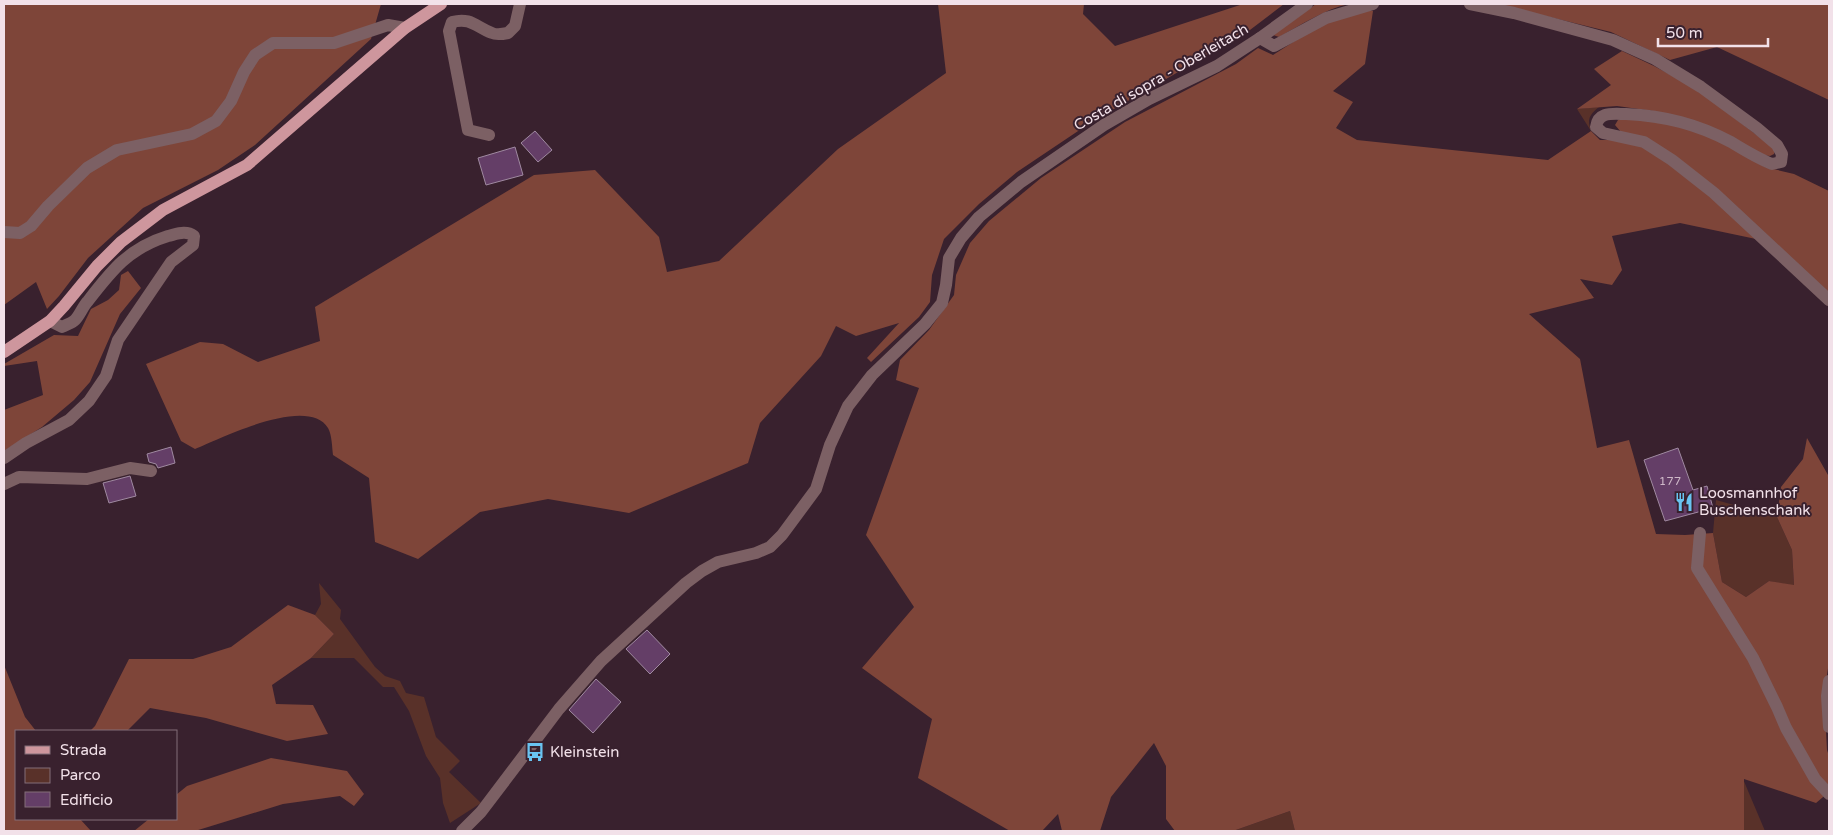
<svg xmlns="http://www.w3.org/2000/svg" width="1833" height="835" font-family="'Varela Round',sans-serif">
	<rect width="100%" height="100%" fill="#39212e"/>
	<g fill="#593129">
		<path d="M1599,107C1589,115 1587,119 1591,131L1577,109Z"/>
		<path d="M1716,500L1777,517L1792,550L1794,586L1769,581L1746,597L1722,582L1713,533Z"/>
		<path d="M319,583L341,610L340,619L375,667L385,676L400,681L406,693L424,697L436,737L460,761L449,772L481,803L450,823L443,803L440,778L426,756L409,711L394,687H383L354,658H311L334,634L315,615L321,604Z"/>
		<path d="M1743,779L1765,831H1744Z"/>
		<path d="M1290,811L1295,831H1233Z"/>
	</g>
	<g fill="#7e4539">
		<path d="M4,4H381L371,39L255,145L218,170L143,208L88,258L59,296L47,309L36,282L4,305Z"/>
		<path d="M938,4H1084L1083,14L1115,46L1243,4H1284L1246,33L1093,121L1017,172L979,204L944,239L932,275L930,302L919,317L871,362L867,358L899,323L856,336L836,326L821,356L760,423L748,463L629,513L548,499L480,512L418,559L375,542L369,478L333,455C332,447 332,435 328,428C308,395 221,438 195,449L181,441L146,364L200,342L223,344L258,362L320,341L315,307L534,175L595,170L659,237L667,272L719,261L838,149L946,73Z"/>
		<path d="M1316,4H1349C1325,9 1301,25 1279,37L1273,35Z"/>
		<path d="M1496,4H1829V100L1717,47L1670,60L1611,32Z"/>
		<path d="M1364,10L1373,11L1365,64L1333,91L1353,102L1336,128L1357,140L1548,160L1591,131L1600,140H1614L1640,145L1669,162L1713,198L1756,239L1680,223L1612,236L1622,270L1612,285L1580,279L1594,298L1529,314L1580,359L1597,448L1629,440L1656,534L1685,535L1713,533L1722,582L1746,597L1769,581L1794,585L1792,550L1777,517L1781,487L1803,459L1807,438L1828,475L1829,473V662L1824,694L1827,750L1829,756V792L1816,803L1744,779V831H1295L1290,811L1233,831H1175L1166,819V766L1154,743L1111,797L1100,831H1062L1058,814L1042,831H1010L918,778L932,719L862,668L914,607L866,535L919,388L896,380L900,360L929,330L954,295L956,275L970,243L989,221L1041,178L1125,122L1236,64L1258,48L1273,55L1326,21Z"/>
		<path d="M1622,51L1654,66L1695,88L1775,149L1774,154L1770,156L1762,155L1653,111L1617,106L1577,109L1611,85L1594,69Z"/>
		<path d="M1633,118L1688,127L1729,145L1765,167L1794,174L1829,191V293L1718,190L1621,132L1615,125L1618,120Z"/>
		<path d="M128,271L141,288L120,314L90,382L74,400L42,427L4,451V410L43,395L37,361L4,366V364L54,335L78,336L91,309L108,300L119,290L121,275Z"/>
		<path d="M288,605L315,615L334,634L311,658L272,685L276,704L313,705L328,734L287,741L206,718L150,708L127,731H90L95,726L129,659H193L231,647Z"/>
		<path d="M4,665L25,717L36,731H16V819H80L91,831H4Z"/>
		<path d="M271,758L347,771L364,794L354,806L340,796L283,804L195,831H134L149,819H176V795L187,786Z"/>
	</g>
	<g fill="#643e67" stroke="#a08aa1">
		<path d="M535,131L552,150L538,162L521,143Z"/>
		<path d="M515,147L523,175L486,185L478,158Z"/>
		<path d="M171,447L175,463L158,468L156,464L149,462L147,454Z"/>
		<path d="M1678,448L1693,490L1707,486L1713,508L1665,521L1644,460Z"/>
		<path d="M130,476L136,496L109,503L103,483Z"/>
		<path d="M647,630L670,654L650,674L626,649Z"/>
		<path d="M596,679L621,702L593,733L569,710Z"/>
	</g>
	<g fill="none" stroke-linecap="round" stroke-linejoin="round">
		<g stroke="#7c6064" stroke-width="12">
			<path d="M1470,4L1514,13L1613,40L1655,59L1701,87L1757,128L1777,145L1782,154L1781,162L1772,164C1757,158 1744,150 1731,142C1697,124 1665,116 1626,114C1613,114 1598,111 1596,127L1603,133L1644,142L1672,160L1714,193L1829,300"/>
			<path d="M1260,38L1274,46L1326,18L1373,4"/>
			<path d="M489,135L468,130L449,31L452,22C471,17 476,27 492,33C496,35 503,34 508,33L515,26L520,4"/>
			<path d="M4,232L20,233L31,226L48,206L87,168L117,150L192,134L216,121L231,101L244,72L255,55L273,43H334L388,25L405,28"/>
			<path d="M4,458L26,443L69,420L89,401L106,376L118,340L171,262L193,245L194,236C186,230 177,234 168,236C129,248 112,270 88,301C83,306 80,315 75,320C72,323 66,325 62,327L50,321"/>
			<path d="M4,484L19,477L87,479L130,468L151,471"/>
			<path d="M1700,533L1697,568L1753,658L1777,707L1786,728L1815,779L1829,794"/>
			<path d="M1829,681L1827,696L1829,727"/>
			<path d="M462,831L481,812L559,709L601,661L686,583L702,571L718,562L756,553L770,547L782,535L816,489L830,445L848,406L872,375L925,324L942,303L946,285L949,258L961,238L979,217L1021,182L1104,125L1149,99L1217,66L1260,38L1307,4"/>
		</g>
		<path stroke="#ce969d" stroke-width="12" d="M4,352L50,321L64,306L97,266L121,242L163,210L247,165L405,28L441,4"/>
	</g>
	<defs>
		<g id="restaurant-bare" transform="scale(1.5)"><path d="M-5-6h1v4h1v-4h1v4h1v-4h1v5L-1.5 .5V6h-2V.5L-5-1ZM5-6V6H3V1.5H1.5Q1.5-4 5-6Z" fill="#69c3f1" stroke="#39212e" stroke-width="2.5" paint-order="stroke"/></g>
		<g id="bus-bare" transform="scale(1.5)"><path d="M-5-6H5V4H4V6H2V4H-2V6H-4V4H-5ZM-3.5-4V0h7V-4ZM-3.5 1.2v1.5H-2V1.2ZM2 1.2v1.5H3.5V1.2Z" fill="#69c3f1" stroke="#39212e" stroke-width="2.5" paint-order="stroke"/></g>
	</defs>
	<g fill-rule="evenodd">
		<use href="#restaurant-bare" x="1684" y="502"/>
		<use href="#bus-bare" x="535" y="752"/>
	</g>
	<g text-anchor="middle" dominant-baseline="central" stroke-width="4" stroke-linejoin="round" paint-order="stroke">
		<g font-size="12" fill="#ceb8c8">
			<text x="1670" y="481">177</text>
		</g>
		<g font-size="15" fill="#f2e1e9" stroke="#39212e">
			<text transform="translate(1161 77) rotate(-30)">Costa di sopra - Oberleitach</text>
		</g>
		<g font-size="15" fill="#f2e1e9" stroke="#39212e" text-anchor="start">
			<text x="1699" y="493">Loosmannhof<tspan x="1699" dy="17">Buschenschank</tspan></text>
			<text x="550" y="752">Kleinstein</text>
		</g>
	</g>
	<rect width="1833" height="835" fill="none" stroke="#f2e1e9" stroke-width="10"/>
	<rect x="15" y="730" width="162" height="90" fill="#39212e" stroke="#836e79"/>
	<rect x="25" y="746" width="25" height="8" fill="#ce969d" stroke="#836e79"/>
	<text x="60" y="755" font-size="15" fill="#f2e1e9">Strada</text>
	<rect x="25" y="768" width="25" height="15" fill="#593129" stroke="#836e79"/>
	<text x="60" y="780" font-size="15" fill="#f2e1e9">Parco</text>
	<rect x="25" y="792" width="25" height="15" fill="#643e67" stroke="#836e79"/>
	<text x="60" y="805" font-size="15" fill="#f2e1e9">Edificio</text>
	<path d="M1658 38v8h110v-8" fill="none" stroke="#f2e1e9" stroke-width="2.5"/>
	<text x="1666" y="38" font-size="15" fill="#f2e1e9" stroke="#39212e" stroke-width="4" paint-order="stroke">50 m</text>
</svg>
